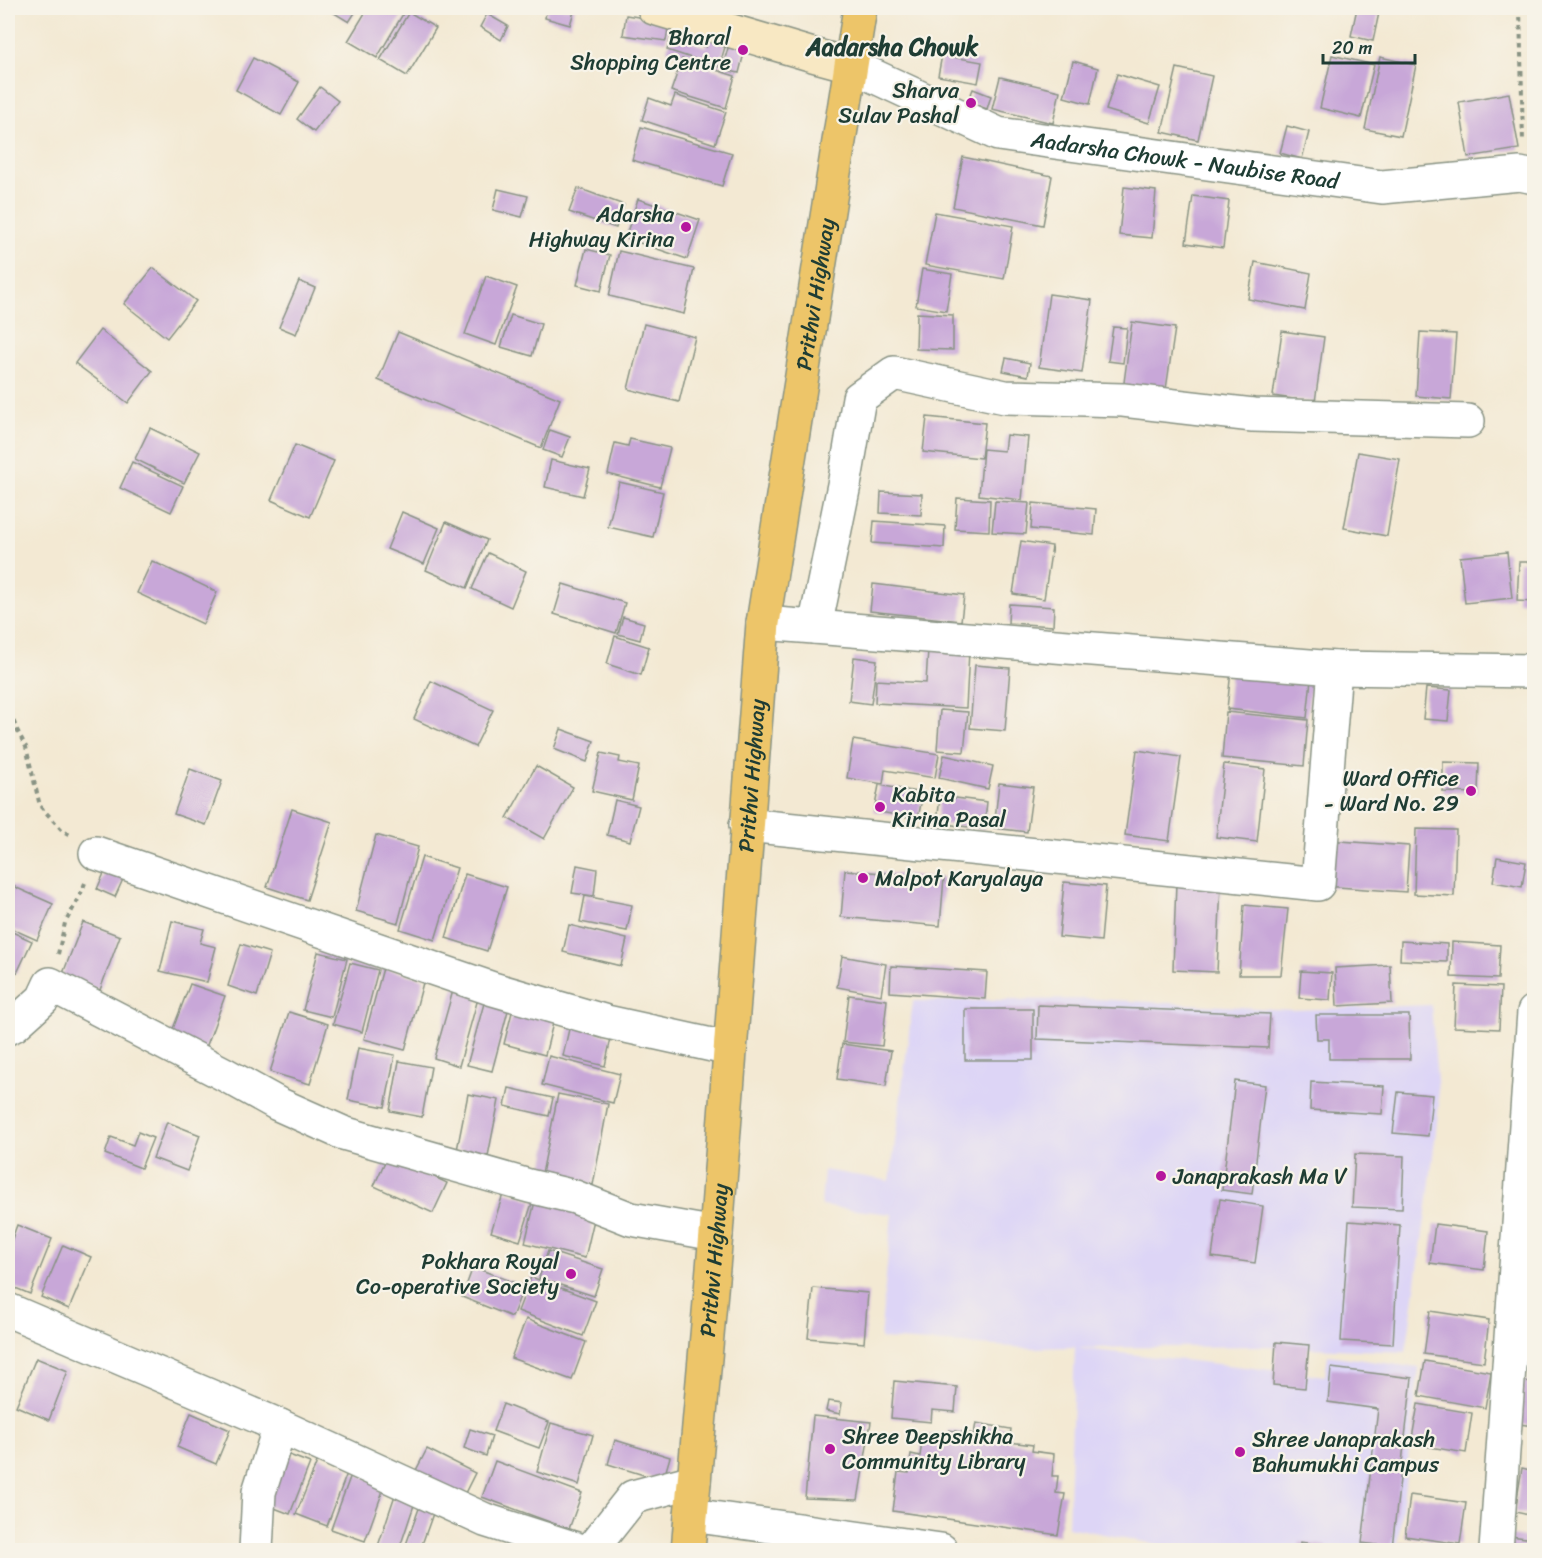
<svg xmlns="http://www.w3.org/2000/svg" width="1542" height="1558" font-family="Sriracha,sans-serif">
	<rect width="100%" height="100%" fill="#f7f3e8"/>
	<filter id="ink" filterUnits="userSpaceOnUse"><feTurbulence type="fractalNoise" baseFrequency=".0167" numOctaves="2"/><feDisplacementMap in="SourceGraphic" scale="12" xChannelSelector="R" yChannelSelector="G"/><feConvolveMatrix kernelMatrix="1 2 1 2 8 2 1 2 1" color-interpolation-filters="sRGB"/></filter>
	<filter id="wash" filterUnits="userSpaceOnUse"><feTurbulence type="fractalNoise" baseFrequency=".008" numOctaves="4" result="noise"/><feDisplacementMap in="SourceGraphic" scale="24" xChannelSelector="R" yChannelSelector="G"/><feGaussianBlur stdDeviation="1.35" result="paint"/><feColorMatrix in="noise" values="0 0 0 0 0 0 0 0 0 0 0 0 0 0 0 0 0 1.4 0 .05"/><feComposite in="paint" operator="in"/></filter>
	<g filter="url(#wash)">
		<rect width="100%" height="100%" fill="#f3e9d3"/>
		<path fill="#ddd5f6" d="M1096,999L1292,1010L1431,1005L1439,1105L1428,1198L1406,1352L1263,1346L1076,1348L1325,1376L1328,1355L1419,1368L1397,1550H1185L1068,1527L1075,1347L1031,1348L880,1339L892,1214L821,1206L824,1170L890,1181L913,1001Z"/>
		<g id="blocks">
			<g fill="#c8a7d8">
				<path d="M326,8H358L349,22Z"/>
				<path d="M368,8H403L406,9L377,58L348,41Z"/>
				<path d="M547,8H575L570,25L545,18Z"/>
				<path d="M716,8H741L738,16Z"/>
				<path d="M1357,8H1380L1373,41L1351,36Z"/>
				<path d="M409,12L436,28L407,76L380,60Z"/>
				<path d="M487,14L508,26L501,40L480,27Z"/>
				<path d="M626,15L669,22L666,41L623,35Z"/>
				<path d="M676,22L696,28L691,42L706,47L711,31L728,37L719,67L667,50Z"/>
				<path d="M730,41L746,45L739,73L722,69Z"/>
				<path d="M942,55L982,62L978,83L938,76Z"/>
				<path d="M1332,55L1374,65L1361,118L1320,108Z"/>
				<path d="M1380,57L1416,65L1401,136L1365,129Z"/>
				<path d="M253,58L299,82L281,115L236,90Z"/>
				<path d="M682,59L735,76L726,108L671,91Z"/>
				<path d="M1073,61L1098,68L1090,104L1064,97Z"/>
				<path d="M1177,68L1212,76L1198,140L1162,132Z"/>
				<path d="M1117,74L1160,87L1149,123L1106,110Z"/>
				<path d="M1000,77L1060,91L1053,123L992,109Z"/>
				<path d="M320,87L338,101L314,132L297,119Z"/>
				<path d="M973,89L991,96L987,109L968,102Z"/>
				<path d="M1509,93L1519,149L1468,157L1459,102Z"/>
				<path d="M675,95L726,112L715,144L642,120L649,98L671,106Z"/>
				<path d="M1287,126L1309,132L1302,159L1280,153Z"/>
				<path d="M641,127L732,153L722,186L632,160Z"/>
				<path d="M963,157L1052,176L1043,225L953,207Z"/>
				<path d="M1124,187L1156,191L1152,238L1119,235Z"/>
				<path d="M578,188L624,205L616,228L569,212Z"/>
				<path d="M498,189L528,196L522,217L493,210Z"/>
				<path d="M1193,196L1229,201L1223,248L1186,243Z"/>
				<path d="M638,199L700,220L687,259L625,238Z"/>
				<path d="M935,212L1013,226L1004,279L925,265Z"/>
				<path d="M586,249L610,255L601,291L577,285Z"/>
				<path d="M619,251L694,269L684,314L609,296Z"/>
				<path d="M1255,262L1311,273L1305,310L1248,299Z"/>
				<path d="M153,268L196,301L167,338L124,304Z"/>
				<path d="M922,269L952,274L946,311L916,306Z"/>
				<path d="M486,276L517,287L496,345L465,334Z"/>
				<path d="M299,281L315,288L296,334L279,327Z"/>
				<path d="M1049,294L1092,300L1082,373L1039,367Z"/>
				<path d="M917,313L953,315V350L916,349Z"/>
				<path d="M511,315L541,324L532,356L501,347Z"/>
				<path d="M1132,322L1175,328L1165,396L1123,390Z"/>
				<path d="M644,324L695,337L679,402L628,389Z"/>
				<path d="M1113,327L1127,328L1123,363L1108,361Z"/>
				<path d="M100,330L152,371L128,403L75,363Z"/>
				<path d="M1282,331L1324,337L1315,402L1273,396Z"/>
				<path d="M398,332L560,399L541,448L378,380Z"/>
				<path d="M1420,332L1456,334L1451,399L1416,396Z"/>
				<path d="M1006,358L1030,363L1028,376L1003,371Z"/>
				<path d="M927,417L985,423L981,458L923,452Z"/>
				<path d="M150,428L200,452L184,483L135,459Z"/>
				<path d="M550,430L570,437L562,457L543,450Z"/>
				<path d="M1006,435L1028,437L1022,500L979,495L983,449L1004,451Z"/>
				<path d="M630,439L670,448L660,487L608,474L615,443L628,446Z"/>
				<path d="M295,445L334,461L310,517L271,500Z"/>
				<path d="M1531,447H1534V509H1528Z"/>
				<path d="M1358,452L1400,459L1387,536L1344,528Z"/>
				<path d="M551,460L590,469L583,496L545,487Z"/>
				<path d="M132,462L183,486L171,512L120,488Z"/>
				<path d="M619,482L663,492L653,537L608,527Z"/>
				<path d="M881,492L922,494L921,515L880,513Z"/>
				<path d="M957,498L990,500L989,531L955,529Z"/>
				<path d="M995,501L1029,503L1026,534L992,532Z"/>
				<path d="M1033,503L1096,509L1094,535L1031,529Z"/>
				<path d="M402,512L439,528L424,564L387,549Z"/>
				<path d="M874,521L945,526L944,548L872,543Z"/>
				<path d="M446,522L487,540L467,588L426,570Z"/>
				<path d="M1021,541L1052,546L1044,599L1013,594Z"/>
				<path d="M1507,552L1512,598L1465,603L1460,557Z"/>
				<path d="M488,553L526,571L511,607L472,589Z"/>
				<path d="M152,561L217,592L203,624L137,593Z"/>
				<path d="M1519,562H1534V602L1517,601Z"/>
				<path d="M563,584L625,603L616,633L554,614Z"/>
				<path d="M873,584L964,595L961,621L870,611Z"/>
				<path d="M1009,604L1054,607L1053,626L1008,623Z"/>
				<path d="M623,617L644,623L640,640L618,634Z"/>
				<path d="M615,636L649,647L641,675L607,664Z"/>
				<path d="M928,649L969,651L966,708L875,703L876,680L926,683Z"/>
				<path d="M854,657L877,660L871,704L849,701Z"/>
				<path d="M1232,661L1312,670L1307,718L1227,709Z"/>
				<path d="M975,665L1010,668L1005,731L970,728Z"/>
				<path d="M431,681L493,710L475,747L414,719Z"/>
				<path d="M1426,688L1451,690L1448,721L1423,719Z"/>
				<path d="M940,710L968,712L964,752L937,750Z"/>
				<path d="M1226,712L1308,720L1304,766L1222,758Z"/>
				<path d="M561,729L594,741L587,762L554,749Z"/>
				<path d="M853,740L939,754L935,778L885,770L883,784L847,778Z"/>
				<path d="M1137,750L1181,757L1169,841L1125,835Z"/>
				<path d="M601,753L620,757L619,762L639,766L632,800L592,791Z"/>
				<path d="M944,755L993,766L988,789L939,778Z"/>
				<path d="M1443,762L1479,763L1478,793L1443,792Z"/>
				<path d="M1224,764L1265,769L1257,842L1216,837Z"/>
				<path d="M536,766L573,787L544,839L507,818Z"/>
				<path d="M190,769L222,781L206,825L174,814Z"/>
				<path d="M999,783L1033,787L1027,832L994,828Z"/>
				<path d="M879,785L923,793L918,819L874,811Z"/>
				<path d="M940,796L987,802L984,829L937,823Z"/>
				<path d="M615,800L639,806L630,841L607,835Z"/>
				<path d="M292,809L332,822L307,900L267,887Z"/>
				<path d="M1416,829L1456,830L1454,896L1414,894Z"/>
				<path d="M376,835L418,847L398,923L356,911Z"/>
				<path d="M1326,840L1409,846L1406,892L1324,886Z"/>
				<path d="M422,857L457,868L435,940L400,929Z"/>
				<path d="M1497,857L1526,862L1522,887L1493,882Z"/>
				<path d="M577,865L597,869L594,896L572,893Z"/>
				<path d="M106,869L124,877L115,897L97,889Z"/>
				<path d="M845,870L944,878L940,926L841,917Z"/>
				<path d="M465,874L507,887L487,951L446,938Z"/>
				<path d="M1064,882L1106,886L1101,941L1059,937Z"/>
				<path d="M1176,882L1221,884L1217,972L1173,970Z"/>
				<path d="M8,884L53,904L37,940L8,927Z"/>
				<path d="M585,896L632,905L627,931L580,922Z"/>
				<path d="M1244,905L1288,909L1281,975H1239Z"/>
				<path d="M172,921L204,929L200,943L216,947L207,982L160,971Z"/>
				<path d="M83,922L120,936L100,990L62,976Z"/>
				<path d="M569,925L627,939L621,966L563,952Z"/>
				<path d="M8,930L32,941L17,973L8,969Z"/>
				<path d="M1401,941L1447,944V962L1400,960Z"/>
				<path d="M1452,942L1500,945L1498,979L1451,977Z"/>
				<path d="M241,944L270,953L257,996L228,986Z"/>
				<path d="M318,952L347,959L332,1017L303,1010Z"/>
				<path d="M842,956L886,964L881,995L837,987Z"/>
				<path d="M350,963L378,970L362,1032L333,1024Z"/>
				<path d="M1390,965L1392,1003L1337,1006L1335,968Z"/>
				<path d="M891,966L987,972L985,999L890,992Z"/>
				<path d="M383,968L424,979L405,1050L364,1039Z"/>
				<path d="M1301,971L1332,973L1330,1000L1299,998Z"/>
				<path d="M190,984L225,996L203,1056L168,1042Z"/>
				<path d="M1456,985L1501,987L1499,1029L1454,1027Z"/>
				<path d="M454,987L479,995L459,1066L434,1058Z"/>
				<path d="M849,995L887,1000L882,1046L843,1042Z"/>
				<path d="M486,996L510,1003L492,1071L467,1065Z"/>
				<path d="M514,1004L555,1015L545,1055L504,1044Z"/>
				<path d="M1038,1005L1270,1014L1268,1048L1037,1039Z"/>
				<rect x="965" y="1009" width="68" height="51"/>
				<path d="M289,1012L328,1024L310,1084L270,1072Z"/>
				<path d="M1316,1015H1409L1410,1059H1329V1039H1317Z"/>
				<path d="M571,1020L611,1038L605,1066L563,1056Z"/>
				<path d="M842,1044L891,1051L886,1086L837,1079Z"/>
				<path d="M358,1048L395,1055L385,1107L348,1100Z"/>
				<path d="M549,1056L620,1074L613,1103L542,1085Z"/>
				<path d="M399,1061L431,1067L422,1117L390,1111Z"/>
				<path d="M1235,1081L1265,1085L1252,1194L1222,1190Z"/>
				<path d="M1311,1082L1384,1086L1382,1114L1310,1110Z"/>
				<path d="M509,1088L553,1098L549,1116L505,1106Z"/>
				<path d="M1398,1092L1432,1095L1428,1136L1393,1133Z"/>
				<path d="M468,1094L499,1100L488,1156L457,1150Z"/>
				<path d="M558,1094L608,1104L593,1185L542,1174Z"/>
				<path d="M167,1122L200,1135L187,1171L153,1158Z"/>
				<path d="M138,1132L153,1138L141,1168L105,1154L111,1137L133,1145Z"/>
				<path d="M1355,1154L1404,1156L1402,1209L1352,1207Z"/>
				<path d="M388,1155L447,1183L433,1213L374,1186Z"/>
				<path d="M504,1191L533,1200L520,1241L491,1232Z"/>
				<path d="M536,1197L596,1211L585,1258L525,1243Z"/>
				<path d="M1220,1199L1263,1206L1255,1263L1212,1257Z"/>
				<path d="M1349,1221L1400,1225L1393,1344L1341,1341Z"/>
				<path d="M1435,1224L1488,1231L1484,1270L1430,1263Z"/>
				<path d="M17,1225L52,1239L30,1294L8,1285V1250Z"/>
				<path d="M63,1245L91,1257L69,1309L41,1297Z"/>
				<path d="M548,1251L603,1269L594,1296L539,1278Z"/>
				<path d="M473,1267L524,1286L512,1317L462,1297Z"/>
				<path d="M531,1277L596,1301L583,1336L518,1311Z"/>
				<path d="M813,1288L868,1293L864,1343L808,1338Z"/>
				<path d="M1430,1311L1489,1320L1484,1362L1424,1354Z"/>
				<path d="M526,1319L586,1342L572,1380L511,1358Z"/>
				<path d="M1276,1342L1309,1345L1305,1388L1273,1385Z"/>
				<path d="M36,1358L68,1371L49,1420L16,1406Z"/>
				<path d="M1425,1361L1491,1372L1485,1408L1419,1396Z"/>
				<path d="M1331,1368L1412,1378L1392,1547L1362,1543L1378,1409L1328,1402Z"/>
				<path d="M894,1381L957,1387L955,1412L932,1410L931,1422L891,1418Z"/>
				<path d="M1523,1381L1534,1382V1426L1519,1424Z"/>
				<path d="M828,1401L842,1403L840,1414L826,1411Z"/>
				<path d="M503,1404L549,1422L539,1448L493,1431Z"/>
				<path d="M1418,1404L1472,1413L1466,1453L1411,1444Z"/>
				<path d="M191,1413L230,1430L216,1464L177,1447Z"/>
				<path d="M813,1416L871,1422L858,1500L805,1498Z"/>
				<path d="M551,1423L593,1435L579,1485L537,1472Z"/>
				<path d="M976,1423L1011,1429L1009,1442L1033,1445L1032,1451L1054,1454L1052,1476H1058L1056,1493L1065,1494L1058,1535L893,1511L898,1472L909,1473L911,1454L920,1456L923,1434L948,1437L949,1430L974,1434Z"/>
				<path d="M470,1429L492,1436L486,1456L464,1448Z"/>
				<path d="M615,1440L670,1457L663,1481L608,1464Z"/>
				<path d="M427,1449L475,1473L459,1505L411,1480Z"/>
				<path d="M284,1453L310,1463L290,1514L264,1504Z"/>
				<path d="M319,1457L349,1468L327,1526L296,1514Z"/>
				<path d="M495,1461L582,1493L569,1529L482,1497Z"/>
				<path d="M1522,1468L1534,1471V1516L1515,1512Z"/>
				<path d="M352,1472L385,1485L365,1541L331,1529Z"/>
				<path d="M396,1492L416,1499L399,1550H381L377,1549Z"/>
				<path d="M1410,1495L1466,1503L1460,1544L1405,1536Z"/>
				<path d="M421,1503L435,1508L420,1550H404Z"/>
				<path d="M1510,1536L1534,1539V1550H1508Z"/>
				<path d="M1300,1542L1327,1546L1326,1550H1299Z"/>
				<path d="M1399,1542L1421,1543L1420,1550H1399Z"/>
				<path d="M784,1544L826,1550H783Z"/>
				<path d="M1359,1545L1389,1549V1550H1358Z"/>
			</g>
		</g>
	</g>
	<g filter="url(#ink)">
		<use href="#blocks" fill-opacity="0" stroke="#899384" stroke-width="1.5"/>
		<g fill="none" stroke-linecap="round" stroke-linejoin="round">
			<g stroke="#899384" stroke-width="36">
				<g id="minor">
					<path id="s1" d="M850,65L998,134L1382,187L1520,174L1534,177"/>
					<path d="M815,627L845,480L859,398L894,373L1005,397L1123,400L1253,415L1468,421"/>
					<path d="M1335,668L1534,671"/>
					<path d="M746,825L1318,884L1335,668L763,623"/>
					<path d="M96,853L493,989L607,1022L730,1049"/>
					<path d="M8,1028L14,1025L43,999L50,984L224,1074L278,1104L343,1133L529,1186L575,1197L631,1219L716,1234"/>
					<path d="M8,1310L280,1426L485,1520L579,1550"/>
					<path d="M691,1515L941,1550"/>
					<path d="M256,1550L259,1492L280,1426"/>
					<path d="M591,1550L633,1497L694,1481"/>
					<path d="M1496,1550L1534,1012"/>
				</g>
			</g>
			<g stroke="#899384" stroke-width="36">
				<path id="secondary" d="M654,8L813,55L850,65"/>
			</g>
			<g stroke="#899384" stroke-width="36">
				<g id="trunk">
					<path id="s2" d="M688,1550L716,1234L763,623L860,8"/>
				</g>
			</g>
			<g stroke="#899384" stroke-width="4" stroke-dasharray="4.5 4.5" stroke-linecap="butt">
				<path d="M1520,8L1523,143"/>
				<path d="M8,704L16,728L26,747L40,806L63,831L70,835"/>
				<path d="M58,954L65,923L79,898L85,883"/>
			</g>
			<use href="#minor" stroke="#fff" stroke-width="33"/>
			<use href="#secondary" stroke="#f8e8c3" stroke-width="33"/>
			<use href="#trunk" stroke="#edc569" stroke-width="33"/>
		</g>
	</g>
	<g fill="#b5179e" stroke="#f7f3e8" stroke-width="2">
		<circle cx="743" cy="50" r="6"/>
		<circle cx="971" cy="103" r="6"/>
		<circle cx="686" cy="227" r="6"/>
		<circle cx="1471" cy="791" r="6"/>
		<circle cx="880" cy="807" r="6"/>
		<circle cx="863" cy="878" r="6"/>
		<circle cx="1161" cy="1176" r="6"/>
		<circle cx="571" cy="1274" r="6"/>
		<circle cx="830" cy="1449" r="6"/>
		<circle cx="1240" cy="1452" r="6"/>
	</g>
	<g text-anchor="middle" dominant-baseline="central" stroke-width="4.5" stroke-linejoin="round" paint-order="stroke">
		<g font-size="22" fill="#1f3d34" stroke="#f7f3e8" text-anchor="end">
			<text x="731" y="37">Bharal<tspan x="731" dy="25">Shopping Centre</tspan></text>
			<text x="959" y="90">Sharva<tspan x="959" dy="25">Sulav Pashal</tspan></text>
			<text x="674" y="214">Adarsha<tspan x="674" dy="25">Highway Kirina</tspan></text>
			<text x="1459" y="778">Ward Office<tspan x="1459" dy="25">- Ward No. 29</tspan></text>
			<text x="892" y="794" text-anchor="start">Kabita<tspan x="892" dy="25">Kirina Pasal</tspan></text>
			<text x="875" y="878" text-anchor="start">Malpot Karyalaya</text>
			<text x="1173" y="1176" text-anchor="start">Janaprakash Ma V</text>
			<text x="559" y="1261">Pokhara Royal<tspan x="559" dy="25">Co-operative Society</tspan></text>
			<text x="842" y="1436" text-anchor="start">Shree Deepshikha<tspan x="842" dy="25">Community Library</tspan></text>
			<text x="1252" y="1439" text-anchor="start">Shree Janaprakash<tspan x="1252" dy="25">Bahumukhi Campus</tspan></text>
		</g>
		<g font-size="22" fill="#1f3d34" stroke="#f7f3e8">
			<text stroke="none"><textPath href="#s1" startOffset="352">Aadarsha Chowk - Naubise Road</textPath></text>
			<text stroke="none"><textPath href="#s2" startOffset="1263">Prithvi Highway</textPath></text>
			<text stroke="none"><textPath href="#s2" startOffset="777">Prithvi Highway</textPath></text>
			<text stroke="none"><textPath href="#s2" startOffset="291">Prithvi Highway</textPath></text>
		</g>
		<g font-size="24" font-weight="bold" fill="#1f3d34" stroke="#f7f3e8">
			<text x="892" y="47">Aadarsha Chowk</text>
		</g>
	</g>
	<rect width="1542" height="1558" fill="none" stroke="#f7f3e8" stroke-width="30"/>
	<path d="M1323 54v9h92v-9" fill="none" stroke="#1f3d34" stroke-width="3"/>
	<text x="1332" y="54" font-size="18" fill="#1f3d34" stroke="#f7f3e8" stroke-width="4.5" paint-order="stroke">20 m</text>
</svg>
